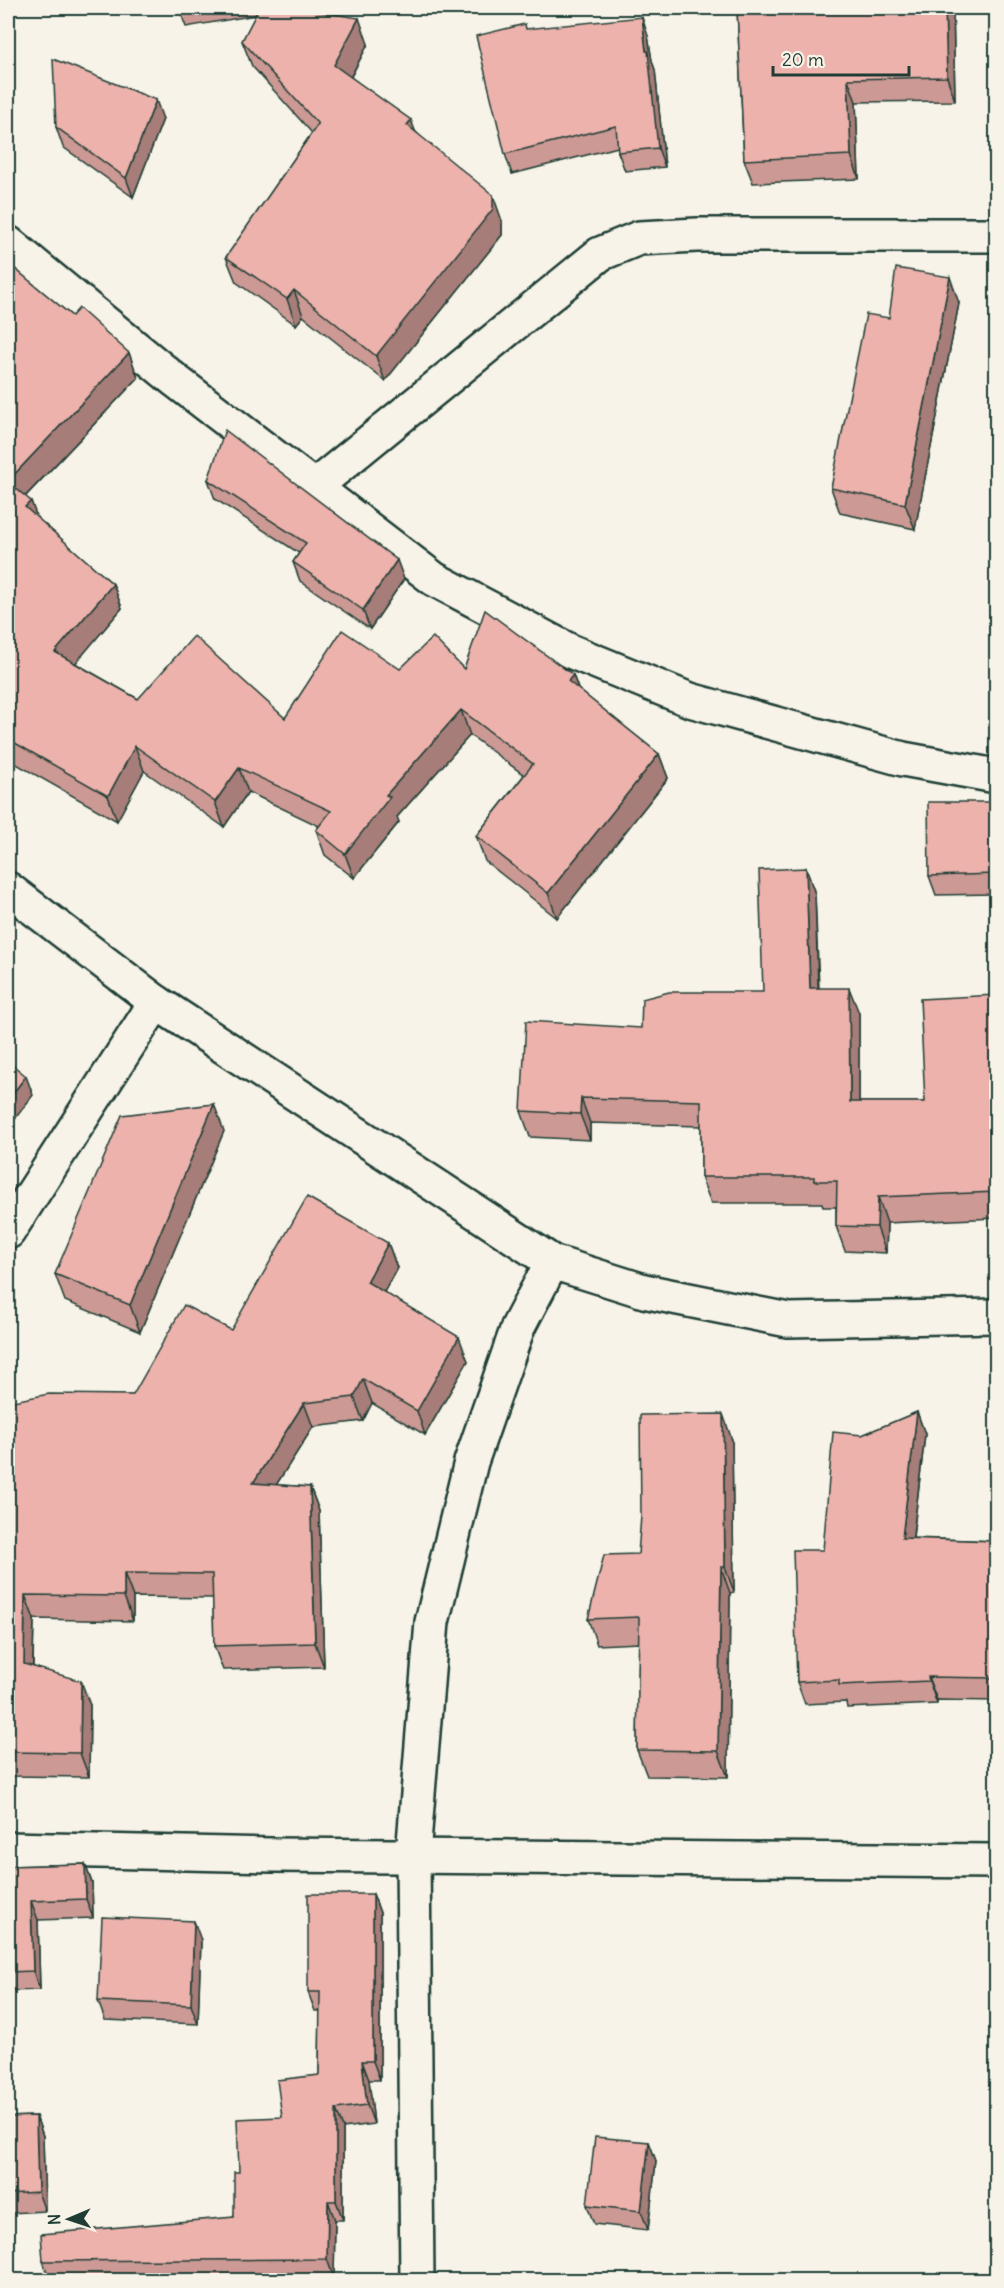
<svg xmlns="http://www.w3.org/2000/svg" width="1004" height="2288" font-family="Delius,sans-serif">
	<rect width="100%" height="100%" fill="#f7f3e8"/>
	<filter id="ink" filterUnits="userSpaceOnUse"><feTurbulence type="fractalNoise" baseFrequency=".0167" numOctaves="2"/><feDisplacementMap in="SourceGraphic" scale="12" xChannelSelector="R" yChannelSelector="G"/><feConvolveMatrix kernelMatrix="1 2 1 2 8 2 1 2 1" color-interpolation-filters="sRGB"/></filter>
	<g filter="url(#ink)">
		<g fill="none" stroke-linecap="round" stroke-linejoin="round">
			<g stroke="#1f3d34" stroke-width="38">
				<g id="minor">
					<path d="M8,243L176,381L434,579L570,651L690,700L903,759L996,776"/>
					<path d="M314,487L600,254L639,238L697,235H996"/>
					<path d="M8,889L156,1002L552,1262L644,1291L788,1320L996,1316"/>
					<path d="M8,1232L156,1002"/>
					<path d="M8,1849L272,1855L996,1861"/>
					<path d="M417,2280L413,1855L432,1622L471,1462L518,1327L552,1262"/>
				</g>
			</g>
			<use href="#minor" stroke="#f7f3e8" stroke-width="33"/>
		</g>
		<g fill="#cc9994" stroke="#1f3d34" stroke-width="1.5">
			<path d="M179,8H295L368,44L351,77L416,132L502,221V235L385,381L303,316L296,325L236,282L226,257L312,133L252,66L242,41L256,15L186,27Z"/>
			<path d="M737,8H953L955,101L856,102L859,179L753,183L744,160Z"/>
			<path d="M526,29L648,36L652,61L655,70L665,167L625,171L618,152V147L512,174L505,154Z"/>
			<path d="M163,119L133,197L63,147L56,127Z"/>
			<path d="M8,263L72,316L129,353L138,378L25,497L31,501L36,517L113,584L122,608L75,663L138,699L285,718L400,669H464L573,675L578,689L659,754L668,778L557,918L485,861L476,836L524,775L470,735L397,817L399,822L354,878L325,855L316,830L319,826L248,792L224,827L144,771L117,821L11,761L8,758Z"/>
			<path d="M959,303L915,529L840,513L831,488L889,318Z"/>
			<path d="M208,480L404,579L370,629L300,581L293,562L299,553L215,499Z"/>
			<path d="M996,802V894L936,895L929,876Z"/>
			<path d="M806,868L815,894L819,988L859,1013V1102H925L996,995V1218L887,1223L886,1253L845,1251L836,1226V1207H823L822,1203H711L701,1177V1126L590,1123V1140L530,1137L521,1111L641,1028L763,992Z"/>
			<path d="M224,1131L140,1332L65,1301L55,1274Z"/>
			<path d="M388,1243L397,1268L384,1292L468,1361L425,1435L372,1403L363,1421L313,1427L276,1485L310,1487L319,1511L324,1667L223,1670L214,1646L213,1598L133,1597V1621L34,1619L33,1666L90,1705L89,1777L8,1776V1402L133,1395L231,1330Z"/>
			<path d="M917,1412L925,1434L913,1538L996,1541V1701L937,1700V1704L847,1708L846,1702L805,1704L797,1682L823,1550L862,1435Z"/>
			<path d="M732,1440L734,1592L730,1593L728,1777L647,1776L637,1750L639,1643L597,1645L588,1619L638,1554Z"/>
			<path d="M85,1864L92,1883L93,1918L38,1920L40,1990L8,1991V1866Z"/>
			<path d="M373,1894L380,1913V2080H369L374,2124L343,2128V2220H335L334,2279L50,2280L43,2261L234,2217L239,2172L282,2117L319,2075L320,2011H315L308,1992Z"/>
			<path d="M201,1940L198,2024L105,2020L98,2001Z"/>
			<path d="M36,2116L43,2136L45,2211L10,2213L8,2207V2117Z"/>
			<path d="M649,2142L656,2161L648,2230L594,2224L587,2205Z"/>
		</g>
		<g fill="#a67d78" stroke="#1f3d34" stroke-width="1.5">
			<path d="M945,8H953L955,101L947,77Z"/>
			<path d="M642,17L648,36L652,61L655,70L665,167L658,148Z"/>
			<path d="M359,18L368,44L343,91L334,65Z"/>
			<path d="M848,79L856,102L859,179L851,155Z"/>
			<path d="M156,100L163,119L133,197L126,178Z"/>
			<path d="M411,120L421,146L407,125Z"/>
			<path d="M493,195L502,221V235L385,381L376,356Z"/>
			<path d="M950,277L959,303L915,529L905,504Z"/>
			<path d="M294,290L303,316L296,325L287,299Z"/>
			<path d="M129,353L138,378L16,506L8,483V481Z"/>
			<path d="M31,501L40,526L25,507Z"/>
			<path d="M397,560L404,579L370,629L363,610Z"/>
			<path d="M113,584L122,608L64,677L55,652Z"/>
			<path d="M573,675L582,700L568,681Z"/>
			<path d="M461,710L470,735L397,817L399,822L354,878L345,854L386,795Z"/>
			<path d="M135,746L144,771L117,821L108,796Z"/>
			<path d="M659,754L668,778L557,918L548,893Z"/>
			<path d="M239,768L248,792L224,827L215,802Z"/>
			<path d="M806,868L815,894L819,1014L810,988Z"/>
			<path d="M849,988L859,1013V1127L850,1102Z"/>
			<path d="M26,1076L33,1095L8,1128V1100Z"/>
			<path d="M581,1098L590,1123V1140L580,1114Z"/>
			<path d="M214,1104L224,1131L140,1332L130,1305Z"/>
			<path d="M878,1197L887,1223L886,1253L877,1227Z"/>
			<path d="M388,1243L397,1268L376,1307L367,1282Z"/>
			<path d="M459,1337L468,1361L425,1435L417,1411Z"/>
			<path d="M363,1379L372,1403L363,1421L354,1397Z"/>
			<path d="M304,1403L313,1427L262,1507L253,1483Z"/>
			<path d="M917,1412L925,1434L910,1560L902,1538Z"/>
			<path d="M723,1414L732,1440L734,1592L725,1567Z"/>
			<path d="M310,1487L319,1511L324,1667L315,1643Z"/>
			<path d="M721,1567L730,1593L728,1777L718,1751Z"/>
			<path d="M124,1573L133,1597V1621L124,1596Z"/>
			<path d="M25,1595L34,1619L32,1688L24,1664Z"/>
			<path d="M928,1677L937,1700V1704L929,1681Z"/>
			<path d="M81,1681L90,1705L89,1777L80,1753Z"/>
			<path d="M85,1864L92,1883L93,1918L86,1899Z"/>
			<path d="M373,1894L380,1913V2080L373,2061Z"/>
			<path d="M31,1901L38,1920L40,1990L33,1971Z"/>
			<path d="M194,1921L201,1940L198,2024L191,2005Z"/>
			<path d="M362,2061L369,2080L374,2124L367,2105Z"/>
			<path d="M336,2109L343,2128V2220L336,2201Z"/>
			<path d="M36,2116L43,2136L45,2211L38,2192Z"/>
			<path d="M649,2142L656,2161L648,2230L641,2211Z"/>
			<path d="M328,2201L335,2220L334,2279L327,2259Z"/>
		</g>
		<g fill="#edb2ac" stroke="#1f3d34" stroke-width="1.5">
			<path d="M259,8H295L359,18L334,65L411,120L407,125L493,195V209L376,356L294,290L287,299L226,257L318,124L242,41Z"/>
			<path d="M737,8H945L947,77L848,79L851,155L744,160Z"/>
			<path d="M642,17L646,51H648L658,148L618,152L616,126L505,154L476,36L525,24L526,29Z"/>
			<path d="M53,59L156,100L126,178L56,127Z"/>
			<path d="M8,263L72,316L79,308L129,353L8,481Z"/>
			<path d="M896,268L950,277L905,504L831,488L866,314L889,318Z"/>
			<path d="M225,430L397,560L363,610L293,562L306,543L208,480Z"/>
			<path d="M8,482L31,501L25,507L113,584L55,652L138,699L194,636L285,718L342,630L400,669L433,637L464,669L485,610L573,675L568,681L659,754L548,893L476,836L533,764L461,710L386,795L390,797L345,854L316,830L331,811L239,768L215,802L135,746L108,796L8,739Z"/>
			<path d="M928,802H996V874L929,876Z"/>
			<path d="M806,868L810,988H849L850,1102H925L920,999L996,995V1192L878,1197L877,1227L836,1226L837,1181H814V1177H701V1101L581,1098L580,1114L521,1111L526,1021L641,1028L642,999L669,992H763L759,870Z"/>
			<path d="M8,1061L26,1076L8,1100Z"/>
			<path d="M214,1104L130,1305L55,1274L122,1115Z"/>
			<path d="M307,1197L388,1243L367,1282L459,1337L417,1411L363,1379L354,1397L304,1403L253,1483L310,1487L315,1643L214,1646L212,1574L124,1573V1596L25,1595L24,1664L81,1681L80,1753L8,1752V1402L49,1394L133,1395L184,1305L231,1330Z"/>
			<path d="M917,1412L902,1538L996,1541V1678L928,1677L929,1681L839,1685V1680L797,1682L793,1550H823L833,1432L862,1435Z"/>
			<path d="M723,1414L725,1567H721L718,1751L637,1750L639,1617L588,1619L604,1555L638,1554L641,1516L640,1415Z"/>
			<path d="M85,1864L86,1899L31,1901L33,1971L8,1972V1866Z"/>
			<path d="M308,1894H373V2061H362L367,2105L336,2109V2201H328L327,2259L43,2261L41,2234L234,2217V2172H239L237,2119L282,2117L277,2080L319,2075L320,1992H308Z"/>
			<path d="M102,1917L194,1921L191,2005L98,2001Z"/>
			<path d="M36,2116L38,2192L8,2194V2117Z"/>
			<path d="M595,2137L649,2142L641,2211L587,2205Z"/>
		</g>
	</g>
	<rect width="1004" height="2288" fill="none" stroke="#f7f3e8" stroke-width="30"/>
	<rect x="15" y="15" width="974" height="2258" fill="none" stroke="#1f3d34" stroke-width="2" filter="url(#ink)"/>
	<g transform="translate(69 2219) rotate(268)" stroke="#f7f3e8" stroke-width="4.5" paint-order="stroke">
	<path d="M0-4.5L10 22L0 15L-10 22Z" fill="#1f3d34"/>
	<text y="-9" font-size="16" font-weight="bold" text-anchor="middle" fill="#1f3d34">N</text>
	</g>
	<path d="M773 66v9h136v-9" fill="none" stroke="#1f3d34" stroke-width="3"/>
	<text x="782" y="66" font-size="18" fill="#1f3d34" stroke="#f7f3e8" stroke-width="4.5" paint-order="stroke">20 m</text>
</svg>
